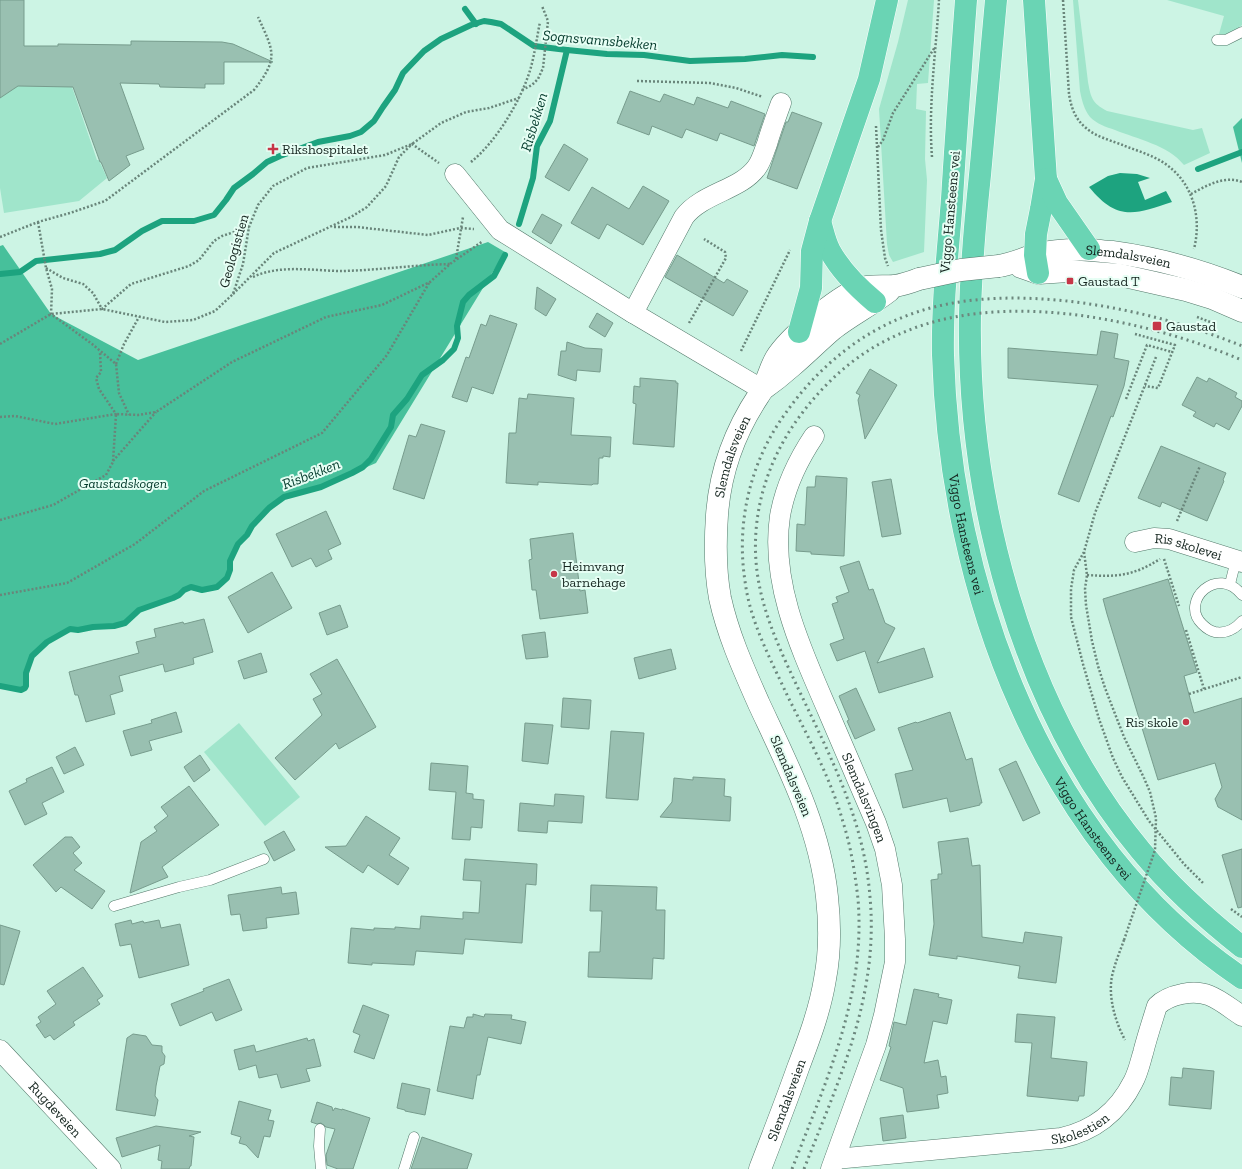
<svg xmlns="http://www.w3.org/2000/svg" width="1242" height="1169" font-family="'Zilla Slab',serif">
	<rect width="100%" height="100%" fill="#ccf4e4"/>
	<g fill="#a0e5cb">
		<path d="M908,0H934L928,83L917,84L916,109L926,111L925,159L927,180L924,252L893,262L889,255L887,244L879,109L898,42Z"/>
		<path d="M1073,0H1078L1088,82C1091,98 1092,103 1107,111L1193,130L1202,128L1210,153L1184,165C1168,145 1137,139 1115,130C1106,127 1097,124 1090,117C1084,109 1082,101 1080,91Z"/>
		<path d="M1167,0H1242V25L1230,34H1219L1224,16Z"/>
		<path d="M23,82L71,84L97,160H99L107,178L79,201L4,213L0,188V96Z"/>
		<path d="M239,723L300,797L265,826L204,752Z"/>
	</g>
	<g fill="#47c09b">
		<path d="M1242,118V163L1233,127Z"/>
		<path d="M488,242L505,252L376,463L321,487L284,497L268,508L252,526L247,535L238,544L230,561V570L227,578L217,587L202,590L191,587L184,590L179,595L173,598L139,610L125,623L114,626L93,627L78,630L70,629L47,642L32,656L26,673V686L25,688L21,690L0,686V246L3,245L51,314L138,360Z"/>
	</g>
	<path fill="#1da37f" d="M1120,173L1137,174L1150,178L1138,182L1145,200L1166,191L1172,202C1134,215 1117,221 1089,187L1108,176Z"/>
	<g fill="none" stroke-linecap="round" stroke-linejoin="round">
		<g stroke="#1da37f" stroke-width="6">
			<path d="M465,9L476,24"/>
			<path d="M1198,169L1242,152"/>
			<path d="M519,224L533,178L537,146L550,121L567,50"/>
			<path d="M0,274L20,272L36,261L100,254L115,250L142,231L162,221H194L214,215L226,200L234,188L253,174L267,162L280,156L318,142L350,136L361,132L374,121L383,107L395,90L403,73L424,51L441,39L471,25L484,21L491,22L501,24L534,46L567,50L607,54L644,55L690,61L745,59L782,55L813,57"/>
			<path d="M0,686L21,690L25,688L26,686V673L32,656L47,642L70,629L78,630L93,627L114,626L125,623L139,610L173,598L179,595L184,590L191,587L202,590L217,587L227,578L230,570V561L238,544L247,535L252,526L269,508L284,497L321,487L352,473L363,467L371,459L391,427L393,415L407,399L422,375L443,360L454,349L458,338L457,326L463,302L469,295L494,276L505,255"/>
		</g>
	</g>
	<g fill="#99c0b1" stroke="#779c8d">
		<path d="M0,0H24V46H58V44L131,45V41L222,42L233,44L273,62H224V84H205V88L160,87L159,84L120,83L144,149L126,156L130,165L109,181L101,162H100L73,87L18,86L0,98Z"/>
		<path d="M630,91L660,102L664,94L694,105L697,97L728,108L731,101L765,114L754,146L720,133L717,141L686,129L682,138L652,126L649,135L617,123Z"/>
		<path d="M792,112L822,123L797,189L767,178L786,122H788Z"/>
		<path d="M564,144L588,159L569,191L545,177Z"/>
		<path d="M643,186L669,201L643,245L607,224L599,239L571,223L592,187L629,209Z"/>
		<path d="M542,214L562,225L551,244L532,232Z"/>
		<path d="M677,255L724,283L727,279L748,291L733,316L665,277Z"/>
		<path d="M537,287L556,299L546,316L535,309Z"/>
		<path d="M597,313L613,323L605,337L589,327Z"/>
		<path d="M490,315L517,324L493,394L472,387L467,402L452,397L466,357L469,358L481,324L486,326Z"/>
		<path d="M1101,331L1118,334L1114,358L1129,361L1124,386L1113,417L1111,416L1079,502L1058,494L1098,385L1008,378V348L1097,355Z"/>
		<path d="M567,342L585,348L602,349L600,372L577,370L576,381L558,375L561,351H566Z"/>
		<path d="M870,369L897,385L865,439L858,400L860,395L856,393Z"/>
		<path d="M1197,377L1207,382L1209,378L1237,393L1235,397L1242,401V406L1229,430L1216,423L1214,427L1193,416L1196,412L1182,405Z"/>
		<path d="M640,378L676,381V383H678L674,447L633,444L636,404L633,403L634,386L640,387Z"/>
		<path d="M528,394L574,398L571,435L611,437L610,457L603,456V458H599L598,484H593L592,485L538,482V485L506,483L509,433H516L519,398L527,399Z"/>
		<path d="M421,424L445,431L424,499L393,489L409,435L416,437Z"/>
		<path d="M1161,446L1226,473L1223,480L1224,481L1207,521L1162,502L1160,507L1138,498Z"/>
		<path d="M816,476L847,478L844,556L811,554V552L796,551L797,524L805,525L807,487H815Z"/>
		<path d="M891,479L901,534L882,537L872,482Z"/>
		<path d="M326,511L341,544L328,550L332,559L316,567L311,558L292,567L276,534Z"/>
		<path d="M573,533L580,591L585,590L588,613L540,619L536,590H532L529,560L532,559L530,539Z"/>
		<path d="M859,561L869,590L873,589L885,623L895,628L877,663L924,648L933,677L879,693L865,651L837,661L830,644L844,639L832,604L838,602L836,597L849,592L840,567Z"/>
		<path d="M272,572L292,608L248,633L228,597Z"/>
		<path d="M1168,579L1197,672L1184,676L1194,713L1242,698V820L1218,807L1215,799L1222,787L1215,763L1158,780L1107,614L1103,599Z"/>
		<path d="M340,605L348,627L327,635L319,613Z"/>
		<path d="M204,619L213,652L193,658L194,664L165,672L163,664L119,676L123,691L110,695L115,714L86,722L78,695H75L69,672L139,653L136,642L156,637L154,629L183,622L184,624Z"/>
		<path d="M545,632L548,657L526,659L522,635Z"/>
		<path d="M671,649L676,669L639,679L634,658Z"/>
		<path d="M261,653L267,672L244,679L238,661Z"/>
		<path d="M337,659L376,727L339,749L336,743L295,780L275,758L322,715L313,699L322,694L310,674Z"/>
		<path d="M856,688L875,730L855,739L847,721L849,720L839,696Z"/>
		<path d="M563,698L591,700L589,729L561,727Z"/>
		<path d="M176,712L182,732L149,741L152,750L131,756L123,731L152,723L151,720Z"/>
		<path d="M950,712L966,760L972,758L982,803H980V805L950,812L947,798L903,808L895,774L913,770L898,728L916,722L917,723Z"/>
		<path d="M525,723L553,725L548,764L522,761Z"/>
		<path d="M611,731L644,733L638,800L606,798Z"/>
		<path d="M75,747L84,765L64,774L56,757Z"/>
		<path d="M200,755L210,770L194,782L184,767Z"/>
		<path d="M1016,761L1040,813L1023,821L999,769Z"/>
		<path d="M431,763L468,766L466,793L473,794V799L484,800L482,828L471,827L470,840L452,839L456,792L429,790Z"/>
		<path d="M52,767L64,792L42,803L47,814L25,825L9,791L27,782L26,779Z"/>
		<path d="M693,777L725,779L724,796L731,797L730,821L660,817L672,802L674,778L693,780Z"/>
		<path d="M189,786L219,825L162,867L168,877L130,893L141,842L157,831L154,827L168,816L161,807Z"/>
		<path d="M555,794L584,796L582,823L548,821L547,833L518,831L520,803L554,806Z"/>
		<path d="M366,816L400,838L389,855L409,868L398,885L368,865L363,873L325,847L346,846Z"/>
		<path d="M284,831L295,850L274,861L264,842Z"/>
		<path d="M65,837H72L80,847L73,853L82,863L74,870L105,891L92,909L61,887L56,892L33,865Z"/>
		<path d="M968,838L972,866L980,865L982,937L1023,943L1025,932L1062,937L1056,983L1018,978L1020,966L957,956V959L929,955L934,924L931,880L938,879V874H942L938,842Z"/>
		<path d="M1242,849V907L1238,908L1222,855Z"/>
		<path d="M465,859L537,864L536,885L526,884L522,943L465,939L463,954L416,951L414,965L372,963V965L348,963L351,928L374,930V928L395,929V927L420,929L421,916L463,919V912L479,913L481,881L463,880Z"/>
		<path d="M591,885L657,887L656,910H665L664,959L653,958L652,979L588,977L589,952H600L602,911H590Z"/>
		<path d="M281,887L282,894L296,892L299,914L266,918L267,928L243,931L240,914L231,915L228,895Z"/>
		<path d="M131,920L132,924L143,921L144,923L159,920L161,928L180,924L189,965L139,978L131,944L120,946L115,924Z"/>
		<path d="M0,925L20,931L4,985L0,984Z"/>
		<path d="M83,967L103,996L97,1000L100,1004L73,1022L75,1025L54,1040L50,1035L45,1038L36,1025L41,1022L38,1017L56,1004L47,991Z"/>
		<path d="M229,979L242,1010L216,1021L212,1012L180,1026L171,1004L204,991L203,989Z"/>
		<path d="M914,989L939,994L938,997L952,1000L947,1024L933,1021L924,1063L938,1060L941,1077L946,1076L948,1093L937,1095L939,1108L907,1112L903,1088L880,1080L891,1047L889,1046L894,1022L906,1025Z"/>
		<path d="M363,1005L389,1015L374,1059L354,1052L360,1035L353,1032Z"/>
		<path d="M473,1014L484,1017L485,1014L512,1015L511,1019L526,1022L521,1044L488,1037L480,1075H477L473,1099L437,1091L450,1026L464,1028L467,1017H473Z"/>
		<path d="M1017,1014L1055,1017L1051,1058L1087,1062L1084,1096H1079L1078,1101L1027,1096L1032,1043L1015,1042Z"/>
		<path d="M133,1034L146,1036L152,1045L162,1046V1052L165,1056L164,1064L160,1066L156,1086L155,1096L158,1100L155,1116L116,1110L127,1038Z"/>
		<path d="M307,1038L308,1041L314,1039L321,1066L306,1069L310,1081L281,1088L277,1074L259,1078L256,1065L239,1070L234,1050L254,1045L256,1052Z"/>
		<path d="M1183,1068L1214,1071L1211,1109L1169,1105L1171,1077L1182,1078Z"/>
		<path d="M402,1083L430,1089L425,1115L405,1111V1110L397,1108Z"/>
		<path d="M239,1101L271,1110L268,1120L274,1121L270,1137L264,1136L258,1158L246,1145L239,1143L241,1137L231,1134Z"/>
		<path d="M317,1102L332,1107L333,1111L335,1108L342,1110V1109L370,1118L353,1169H338L327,1165L326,1155L335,1129L326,1127L321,1123L317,1124L311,1122Z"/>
		<path d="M903,1115L906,1138L883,1141L880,1118Z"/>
		<path d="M156,1126L201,1132L189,1136L194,1137L191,1166H190L189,1169H161L162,1161L158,1160L160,1145L122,1157L116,1138Z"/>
		<path d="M422,1137L472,1154L467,1169H411Z"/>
	</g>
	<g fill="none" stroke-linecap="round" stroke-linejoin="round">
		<g stroke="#53786a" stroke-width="11">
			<g id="service">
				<path d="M1217,40H1226L1242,32"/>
				<path d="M1230,584L1236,560"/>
				<path d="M1242,595C1218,564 1179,601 1202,624C1206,628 1210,631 1215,632C1227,634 1235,629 1242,621"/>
				<path d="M114,906L179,887L210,880L264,859"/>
				<path d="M320,1129L319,1146L321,1169"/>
				<path d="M404,1169L414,1137"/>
			</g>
		</g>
		<g stroke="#53786a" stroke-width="21">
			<g id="minor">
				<path d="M455,174L500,230L633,313L763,390"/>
				<path d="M633,313L684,217C702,193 741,190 757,167C762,160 764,151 767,144C771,130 776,117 781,103"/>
				<path id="s1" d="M814,436C798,460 785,487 780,516C770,583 801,649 827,709C843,747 860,785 876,823L885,849L892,885L895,939V962L884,1015L876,1045L831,1169"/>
				<path id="s2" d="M1135,542L1154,538L1169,539L1242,562"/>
				<path id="s3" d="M0,1050L111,1169"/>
				<path id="s4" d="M835,1159L1061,1138C1093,1131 1118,1112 1133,1082C1138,1073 1140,1063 1143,1053C1147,1037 1152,1022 1157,1006C1164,999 1172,996 1182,994C1208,988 1221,1002 1242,1016"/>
			</g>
		</g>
		<g stroke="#53786a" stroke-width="23">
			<g id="secondary">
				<path id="s5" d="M999,266C1011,264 1021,260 1034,255C1044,252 1058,251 1070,250C1084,248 1098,251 1112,252C1157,258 1200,270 1242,287"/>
				<path d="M1021,267L1038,273L1068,271L1120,275L1186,290L1212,298L1242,311"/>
				<path d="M763,389C773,382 783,374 792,366C806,354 819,341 833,329C851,315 871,305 889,291"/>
				<path id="s6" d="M760,1169C773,1135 786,1102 798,1068C809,1039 820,1010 825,979C830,953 830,924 827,897C820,828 788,766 759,704C744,670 728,635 720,598C715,571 715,543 717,515C720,473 735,431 759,395C767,384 769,370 776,358C789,337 835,299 858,289C869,285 883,287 894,286C903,285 911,282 919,279"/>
			</g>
		</g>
		<g stroke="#fff" stroke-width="23">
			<g id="trunk">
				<path id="s7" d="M966,0C961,66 956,133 952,199C948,251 942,303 943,355C950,589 1041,843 1242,978"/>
				<path d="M996,0C991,58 985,117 980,175C975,222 971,268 970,315C967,499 1021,707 1141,851C1171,887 1205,918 1242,947"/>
				<path d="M1034,0L1046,179L1041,209L1036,234L1035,255L1038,273"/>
				<path d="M1046,179L1057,203L1089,249"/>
				<path d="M820,221C823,231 825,242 830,251C841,271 857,287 875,302"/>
				<path d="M799,332L811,288L812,251L820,221L869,79L887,0"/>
			</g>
		</g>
		<g stroke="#69857a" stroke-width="2.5" stroke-dasharray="2 2" stroke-linecap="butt">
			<path d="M1063,0L1069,94C1071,107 1075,119 1086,128C1096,137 1113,141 1125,146C1138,151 1152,155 1164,163C1193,182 1202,217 1194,249"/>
			<path d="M637,81L710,83L736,88L763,97"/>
			<path d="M522,90L532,85L538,79L543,68L548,21L542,6"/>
			<path d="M876,126L881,230L885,258L888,266"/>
			<path d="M878,147L883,140L893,113L935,47"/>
			<path d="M932,157C928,105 936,52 939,0"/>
			<path d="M471,162C497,141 522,99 531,67C535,52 537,37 540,22"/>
			<path d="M1191,194C1206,186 1224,175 1242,182"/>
			<path d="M38,222L46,268L52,289L51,314L92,344L116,364L119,393L129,415"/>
			<path d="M334,227H357L428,235L460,228L474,229"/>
			<path d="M0,237L38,222L70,213L105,201L254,90C279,58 274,52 258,17"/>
			<path d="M456,259L463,217"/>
			<path d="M46,268L63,278L83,284L93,293L102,309L131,284L189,266L199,260L214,241L222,236L249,227"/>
			<path d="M253,277C280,264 314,271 343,271C379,270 414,265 450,264"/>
			<path d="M233,294L274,253L351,217L367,207L386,186L399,157L412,144L439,163"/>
			<path d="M1197,317L1213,323"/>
			<path d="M689,323L726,258L725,252L704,239"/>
			<path d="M1135,334L1175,345L1158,388L1145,386"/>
			<path d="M0,344L51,314L102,309L165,322L193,320L215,311L233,294L243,264L249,227L258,205L273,186L307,168L385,155L412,144L441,123L466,112L489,108L519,98"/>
			<path d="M741,351L790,250"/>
			<path d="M1156,357L1095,513L1084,552L1074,570L1071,589V617L1083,664L1099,719L1113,758L1122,777L1149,821L1184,864L1204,884"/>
			<path d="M116,364L124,344L139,317"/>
			<path d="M1126,399L1147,345L1172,352"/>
			<path d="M0,417L15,416L55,424L116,414L99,389L96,378L101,372L100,352"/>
			<path d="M113,461L156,412"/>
			<path d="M0,520L53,505L106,475L113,462L116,414L138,415L156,412L232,362L326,317L382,305L430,282L450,264L483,241"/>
			<path d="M1177,521L1200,466"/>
			<path d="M1084,552L1087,575L1085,589L1086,605L1092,641L1098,666L1105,688L1124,737L1144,778"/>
			<path d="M1164,559L1179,606"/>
			<path d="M1087,575C1117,577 1133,576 1160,559"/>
			<path d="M0,595L67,583L135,544L204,491L322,433L387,355L429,283"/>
			<path d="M1186,630L1204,689"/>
			<path d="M1189,694L1242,677"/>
			<path d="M1231,909L1242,917"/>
			<path d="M1124,940C1120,951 1115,963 1112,976C1108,997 1115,1021 1125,1040"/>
		</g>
		<use href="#service" stroke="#fff" stroke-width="10"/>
		<use href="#minor" stroke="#fff" stroke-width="20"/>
		<use href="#secondary" stroke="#fff" stroke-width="22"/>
		<use href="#trunk" stroke="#6ad4b4" stroke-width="22"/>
		<g stroke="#6c877d" stroke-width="3" stroke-dasharray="2 4" stroke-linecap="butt">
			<path d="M792,1169C826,1081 866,996 858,899C855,873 851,847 843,822C831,779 808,737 788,697C771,660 750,622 745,581C736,523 750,462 785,414C817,368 862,330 917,312C1013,280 1150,308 1242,346"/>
			<path d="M804,1169C839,1079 879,997 870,897C864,819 830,756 797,686C781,652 764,616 758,578C749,523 764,466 797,420C822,385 854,355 893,337C996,287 1141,318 1242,360"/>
		</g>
		<g stroke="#53786a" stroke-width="23" stroke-linecap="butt">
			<path id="secondary-bridge" d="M919,279L961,270L999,266"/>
		</g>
		<path stroke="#69857a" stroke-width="2.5" stroke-dasharray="2 2" stroke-linecap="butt" d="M1124,940L1155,850L1156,818L1150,792L1144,778"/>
		<use href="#secondary-bridge" stroke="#fff" stroke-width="22"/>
	</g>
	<g fill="#c63647" stroke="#e6fef4" stroke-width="1.5">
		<path d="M271 143h4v4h4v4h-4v4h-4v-4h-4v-4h4z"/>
		<rect x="1066" y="277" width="8" height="8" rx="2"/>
		<rect x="1152" y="321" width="10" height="10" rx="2"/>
		<circle cx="554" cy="574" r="4"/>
		<circle cx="1186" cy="722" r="4"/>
	</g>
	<g text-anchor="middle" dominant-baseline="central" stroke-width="4" stroke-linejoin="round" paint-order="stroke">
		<g font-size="14" fill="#14241e" stroke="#e6fef4" text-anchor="start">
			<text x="282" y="149">Rikshospitalet</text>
			<text x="1078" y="281">Gaustad T</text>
			<text x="1166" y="326">Gaustad</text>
			<text x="562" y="566">Heimvang<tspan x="562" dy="16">barnehage</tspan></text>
			<text x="1178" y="722" text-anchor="end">Ris skole</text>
		</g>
		<g font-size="14" fill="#14241e" stroke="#e6fef4">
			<text transform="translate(950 212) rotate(-85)">Viggo Hansteens vei</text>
			<text transform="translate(234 251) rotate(-74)">Geologistien</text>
			<text stroke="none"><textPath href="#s5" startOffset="132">Slemdalsveien</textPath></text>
			<text stroke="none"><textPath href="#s6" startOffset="746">Slemdalsveien</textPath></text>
			<text stroke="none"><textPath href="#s7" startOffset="537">Viggo Hansteens vei</textPath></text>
			<text stroke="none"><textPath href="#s2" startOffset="55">Ris skolevei</textPath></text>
			<text transform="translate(791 776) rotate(67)">Slemdalsveien</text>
			<text stroke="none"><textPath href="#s1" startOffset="385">Slemdalsvingen</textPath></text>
			<text stroke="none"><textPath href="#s7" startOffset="860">Viggo Hansteens vei</textPath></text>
			<text stroke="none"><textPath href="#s6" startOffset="74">Slemdalsveien</textPath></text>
			<text stroke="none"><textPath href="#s3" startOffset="81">Rugdeveien</textPath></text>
			<text stroke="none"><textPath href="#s4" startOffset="248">Skolestien</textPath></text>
		</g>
		<g font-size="14" font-style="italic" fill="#003728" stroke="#e6fef4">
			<text x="123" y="483">Gaustadskogen</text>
		</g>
		<g font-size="15" font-style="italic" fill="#033a2b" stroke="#e6fef4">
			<text transform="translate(600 40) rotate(5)">Sognsvannsbekken</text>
			<text transform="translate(534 122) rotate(-73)">Risbekken</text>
			<text transform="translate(311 474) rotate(-21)">Risbekken</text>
		</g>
	</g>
</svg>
